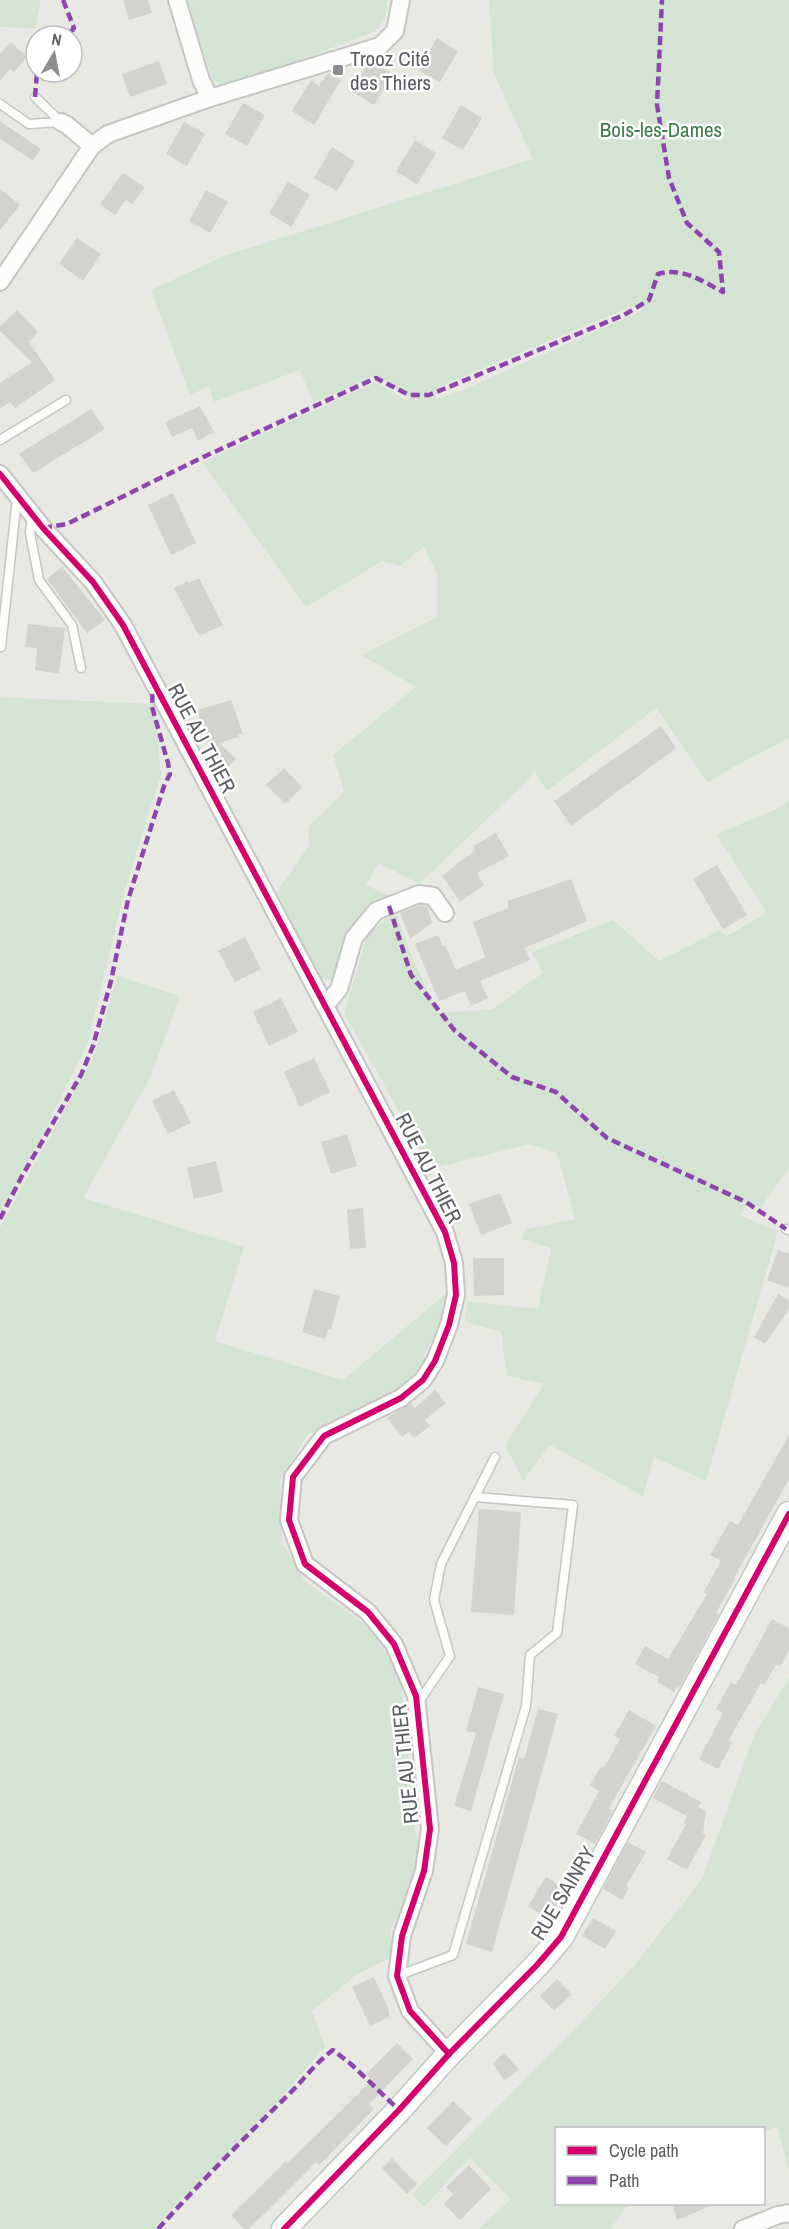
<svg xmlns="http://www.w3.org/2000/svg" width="789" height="2229" font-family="'Archivo Narrow',sans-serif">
	<rect width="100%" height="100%" fill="#e9e9e4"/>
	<g fill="#d3e5d2" fill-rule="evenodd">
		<path d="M0,0H41L35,28L0,27Z"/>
		<path d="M186,0H388L385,20L374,32L243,82L223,86L213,80Z"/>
		<path d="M489,0H789V738L735,766L708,783L656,708L547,791L534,771L526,782L419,884L379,863L366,885L390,896L356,921L335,981L318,978L277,892L309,845L308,827L344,792L333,755L416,687L361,655L437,617V574L424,547L400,566L382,561L306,607L202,462L376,382L405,400L411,398L376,375L313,403L300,370L214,402L209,386L190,395L151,290L224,256L533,159L494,74ZM638,304L643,310L456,393L436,399V388Z"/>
		<path d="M0,697L155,704L161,775L125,889L88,1042L45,1130L0,1213Z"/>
		<path d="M789,800V1168L760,1208L749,1202L739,1215L778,1231L706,1481L654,1457L643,1496L550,1445L523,1481L505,1445L544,1384L507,1376L501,1332L465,1322L468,1301L538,1309L551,1248L521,1239L526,1229L575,1219L557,1153L530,1144L431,1169L344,1013L367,935L396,912L409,950L437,1013L492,1009L543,973L532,952L613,920L659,961L720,930L727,936L767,913L716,834L779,808Z"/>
		<path d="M117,976L180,996L150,1078L83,1198L244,1247L215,1341L343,1380L447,1293V1306L412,1385L343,1423L308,1434L280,1480L282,1542L305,1581L373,1630L394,1666L402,1691L415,1829L422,1852L414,1886L390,1931L393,1956L356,1975L312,2011L325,2047L276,2103L153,2229H0V1227L94,1056Z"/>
		<path d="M789,1678V2171L777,2127L764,2131V2128H556V2204H629L610,2229H478L511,2199L470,2158L424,2207L412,2194L561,2043L633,1967L702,1879L755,1733Z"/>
	</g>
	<g fill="#d3d2cf">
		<path d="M123,0H148L152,13L129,20Z"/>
		<path d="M437,38L458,51L440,82L418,70Z"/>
		<path d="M10,42L27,56L14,72L10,69L0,81V54Z"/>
		<path d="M370,60L393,74L374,105L351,91Z"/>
		<path d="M159,61L167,84L130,97L122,74Z"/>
		<path d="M328,73L341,80L314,125L292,111L311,80L319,86Z"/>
		<path d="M243,103L265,115L247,146L225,134Z"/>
		<path d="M461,105L482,118L463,150L442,138Z"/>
		<path d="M0,121L41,149L33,161L0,139Z"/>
		<path d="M184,122L205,134L187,166L166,154Z"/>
		<path d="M415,140L436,153L417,185L396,171Z"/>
		<path d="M332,147L355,161L337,191L314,178Z"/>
		<path d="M123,173L145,187L132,204L126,200L115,215L100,204Z"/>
		<path d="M288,181L310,195L291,227L269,213Z"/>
		<path d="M0,189L20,205L0,230Z"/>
		<path d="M206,190L228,202L210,233L189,221Z"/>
		<path d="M77,238L101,254L83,281L59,264Z"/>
		<path d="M17,310L38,332L29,342L55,380L15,408L10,402L0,409V383L32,362L0,331V326Z"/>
		<path d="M200,406L214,432L198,441L192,428L172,437L165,422Z"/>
		<path d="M91,409L105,429L33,473L19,454Z"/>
		<path d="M173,493L196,543L171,555L148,505Z"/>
		<path d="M62,567L105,620L87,633L47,579Z"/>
		<path d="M199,578L223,625L199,636L174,588L188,581L189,583Z"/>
		<path d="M28,624L65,628L59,674L35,670L37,648L25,647Z"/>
		<path d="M231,700L243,734L238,735L239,737L219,743L236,759L224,771L207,755L211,752L197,710Z"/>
		<path d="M661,726L676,748L571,826L554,801Z"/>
		<path d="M284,768L302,787L286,804L266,785Z"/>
		<path d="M496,833L509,856L477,873L484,885L460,902L442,876L475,850L473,846Z"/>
		<path d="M717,865L747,915L723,929L693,879Z"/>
		<path d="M571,879L587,921L525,948L530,960L480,981L488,998L471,1006L465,991L439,1001L415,944L438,935L443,947L445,945L456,970L485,957L473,922L508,908V901Z"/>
		<path d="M420,905L427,906L432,923L410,939L400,913Z"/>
		<path d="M245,937L261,969L235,982L218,951Z"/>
		<path d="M281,998L298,1032L269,1046L253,1012Z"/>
		<path d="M314,1058L330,1092L300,1107L284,1072Z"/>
		<path d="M174,1090L191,1123L168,1134L152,1101Z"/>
		<path d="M347,1134L357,1166L331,1174L321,1142Z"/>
		<path d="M216,1161L223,1192L194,1199L187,1168Z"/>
		<path d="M500,1193L512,1223L481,1235L469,1204Z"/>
		<path d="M363,1208L366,1248L350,1249L347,1210Z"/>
		<path d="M778,1250L789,1254V1288L767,1280Z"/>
		<path d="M473,1258H504V1295L474,1296Z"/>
		<path d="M314,1289L340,1296L331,1330L328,1329L325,1339L302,1332Z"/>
		<path d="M778,1294L789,1300V1309L765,1344L754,1337Z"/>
		<path d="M435,1390L446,1403L425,1420L430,1426L414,1438L409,1432L402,1437L387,1418L411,1403L415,1408Z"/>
		<path d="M789,1435V1479L734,1578L735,1579L716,1613L719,1614L679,1688L677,1687L674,1692L657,1682L659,1677L635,1664L645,1646L668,1659L707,1594L703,1593L721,1561L710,1555L730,1521L738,1525Z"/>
		<path d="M479,1509L521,1512L514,1615L471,1612Z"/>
		<path d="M772,1619L789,1628V1650L780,1666L776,1665L764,1685L761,1683L728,1741L732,1743L718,1769L699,1759L723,1713L716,1709L731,1682L736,1685Z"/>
		<path d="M478,1687L504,1694L471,1811L454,1806L476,1733L466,1731Z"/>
		<path d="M538,1709L558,1714L492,1952L466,1944L519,1757L524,1759Z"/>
		<path d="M629,1710L656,1726L609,1808L613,1810L595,1844L576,1834L599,1791L590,1785L601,1767L604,1768L620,1739L614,1736Z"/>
		<path d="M662,1781L701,1802L698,1807L706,1812L703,1834L706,1835L687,1870L667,1859L686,1824L683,1823L687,1816L653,1798Z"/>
		<path d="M628,1842L646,1852L626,1886L629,1888L622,1900L603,1889Z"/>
		<path d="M546,1877L566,1890L548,1919L528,1906Z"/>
		<path d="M593,1918L616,1931L605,1949L582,1936Z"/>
		<path d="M374,1977L389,2011V2017L370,2026L352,1987Z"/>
		<path d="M557,1979L572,1994L554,2011L540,1996Z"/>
		<path d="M397,2043L413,2059L369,2104L374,2109L319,2165L316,2162L261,2217L248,2229H244L231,2215L286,2161L288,2163L372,2080L366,2074Z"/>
		<path d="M504,2052L519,2070L504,2081L493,2064Z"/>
		<path d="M453,2101L472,2119L446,2146L427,2128Z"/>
		<path d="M392,2158L417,2184L407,2194L382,2168Z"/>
		<path d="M469,2165L491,2189L460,2220L444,2204L453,2194L446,2187Z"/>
		<path d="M672,2204H715L677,2220Z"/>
	</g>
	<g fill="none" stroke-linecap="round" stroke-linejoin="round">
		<g stroke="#c5c5c5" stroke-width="11">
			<g id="lane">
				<path d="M35,97L61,122"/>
				<path d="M0,104L29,124L61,122"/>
				<path d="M0,440L66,400"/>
				<path d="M32,517L30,533L39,580L72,625L81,668"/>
				<path d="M1,647L17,498"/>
				<path d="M786,1229L789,1230"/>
				<path d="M418,1703L450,1656L434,1600L441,1564L495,1457"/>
				<path d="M397,1976L453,1955L526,1706L530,1655L557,1633L573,1505L475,1497"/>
			</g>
		</g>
		<g stroke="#c5c5c5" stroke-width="20">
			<g id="street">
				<path d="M177,0L201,80L210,98"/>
				<path d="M61,122L67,125L92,146"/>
				<path d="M0,282L92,146L108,134L210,98L380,46L395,31L401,0"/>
				<path d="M0,474L43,528L93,582L123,625L445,1232L454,1263L456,1295L449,1325L435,1361L423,1380L401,1398L324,1436L293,1477L289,1520L305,1564L368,1612L394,1644L416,1696L430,1829L424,1871L402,1936L397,1976L410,2011L449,2054"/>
				<path d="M326,1005L339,989L354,938L376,911L419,894L433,896L445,913"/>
				<path d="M743,2229L778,2215L789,2213"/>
			</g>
		</g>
		<g stroke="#c4c5c5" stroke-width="27">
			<path id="secondary" d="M284,2229L399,2110L449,2054L537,1965L561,1937L789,1514"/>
		</g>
		<use href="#lane" stroke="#fcfcfb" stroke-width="8"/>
		<use href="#street" stroke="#fcfcfb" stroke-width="16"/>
		<use href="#secondary" stroke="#fcfcfb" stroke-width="24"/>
		<g stroke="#8e44ad" stroke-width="4.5" stroke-dasharray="9 4.5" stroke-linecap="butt">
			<path d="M63,0L74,28L67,36"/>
			<path d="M35,97L37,72"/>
			<path d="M43,528L67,524L199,459L376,378L409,395H429L624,315L649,300L658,274C683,267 702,281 723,292L719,252L687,223L669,178L657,105L662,0"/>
			<path d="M389,906L411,975L455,1031L512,1077L556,1092L607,1138L746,1202L786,1229"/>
			<path d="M0,1219L22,1176L81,1075L93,1046L111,981L128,900L164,786L170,774L168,763L152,707L153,686"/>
			<path d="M158,2229C200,2183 243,2139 287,2096C303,2081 315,2063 333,2050L352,2065L399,2110"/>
		</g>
		<g stroke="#fff" stroke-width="10">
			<g id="cycleway">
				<path d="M0,474L43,528L93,582L123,625L445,1232L454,1263L456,1295L449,1325L435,1361L423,1380L401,1398L324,1436L293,1477L289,1520L305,1564L368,1612L394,1644L416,1696L430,1829L424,1871L402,1936L397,1976L410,2011L449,2054"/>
				<path d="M284,2229L399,2110L449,2054L537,1965L561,1937L789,1514"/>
			</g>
		</g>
		<use href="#cycleway" stroke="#d6006c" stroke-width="6"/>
	</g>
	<rect fill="#8c8e8f" stroke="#fff" stroke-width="2" x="332" y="64" width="12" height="12" rx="3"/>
	<g text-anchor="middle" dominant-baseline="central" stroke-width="5" stroke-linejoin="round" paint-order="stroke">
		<g font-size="21" fill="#5a5d61" stroke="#fff" text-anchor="start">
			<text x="350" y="58">Trooz Cité<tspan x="350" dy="24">des Thiers</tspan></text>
		</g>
		<g font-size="21" fill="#3d7d47" stroke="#fff">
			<text x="661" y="129">Bois-les-Dames</text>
		</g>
		<g font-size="21" fill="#5a5d61" stroke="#fff">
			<text transform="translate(202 738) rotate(62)">RUE AU THIER</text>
			<text transform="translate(429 1168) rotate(63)">RUE AU THIER</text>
			<text transform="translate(405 1764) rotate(-96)">RUE AU THIER</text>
			<text transform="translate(563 1893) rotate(-59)">RUE SAINRY</text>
		</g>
	</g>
	<rect x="555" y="2127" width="210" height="78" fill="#ffffff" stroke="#bdbec0" stroke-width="1.5"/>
	<rect x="567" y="2146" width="30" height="9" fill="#d6006c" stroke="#bdbec0" stroke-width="1.5"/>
	<text x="609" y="2157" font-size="18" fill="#5a5d61">Cycle path</text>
	<rect x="567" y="2176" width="30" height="9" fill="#8e44ad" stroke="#bdbec0" stroke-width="1.5"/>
	<text x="609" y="2187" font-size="18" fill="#5a5d61">Path</text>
	<g transform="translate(54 54) rotate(10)"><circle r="28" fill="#ffffff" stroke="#bdbec0" stroke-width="1.5"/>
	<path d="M0-4.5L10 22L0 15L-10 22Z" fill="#8c8e8f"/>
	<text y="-9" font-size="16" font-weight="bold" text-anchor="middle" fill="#5a5d61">N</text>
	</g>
</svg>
